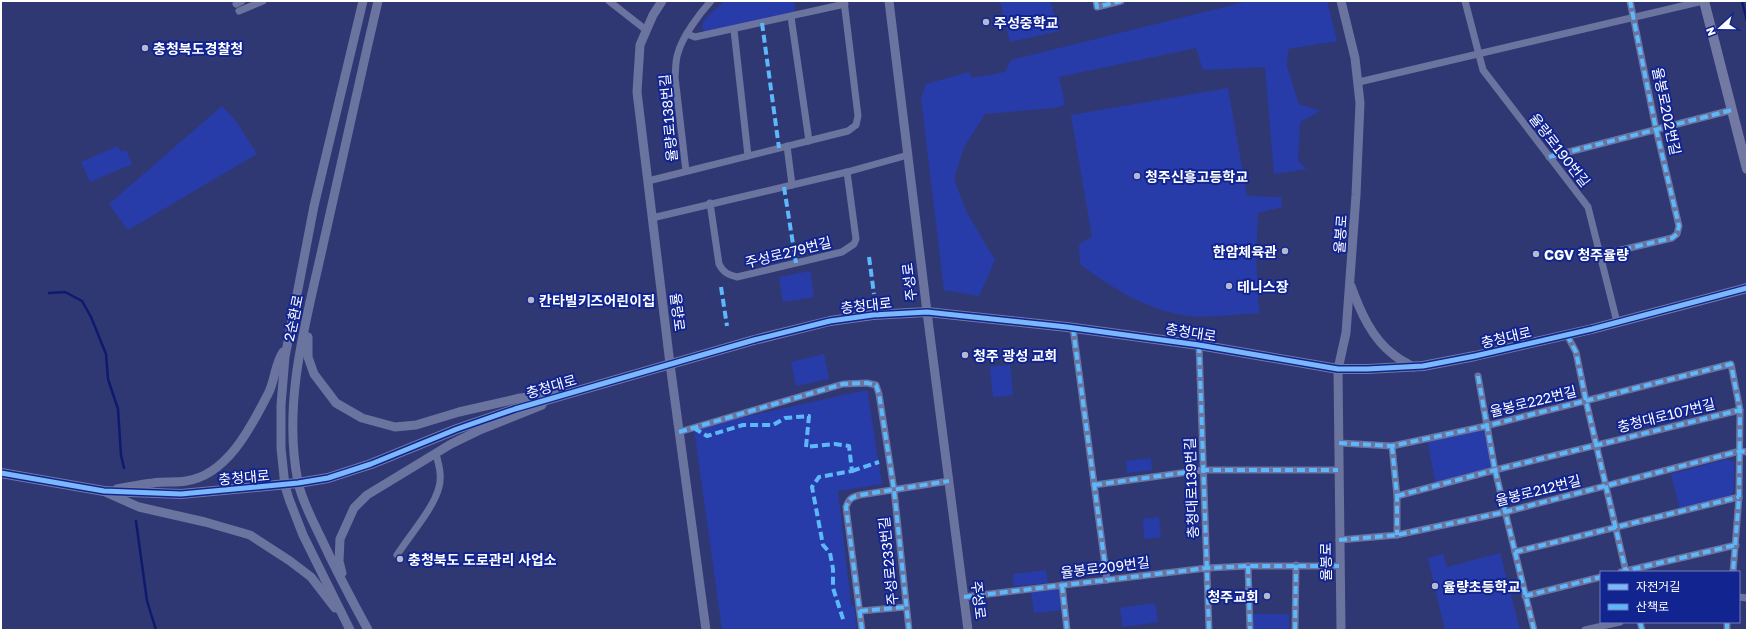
<svg xmlns="http://www.w3.org/2000/svg" width="1748" height="631" font-family="'Golos Text','Noto Sans KR',sans-serif">
	<rect width="100%" height="100%" fill="#2f3873"/>
	<g fill="#283ca9">
		<path d="M725,1H794L795,12L706,32L701,27L706,18Z"/>
		<path d="M1000,1H1050L1059,31L1010,42Z"/>
		<path d="M1249,1H1327L1337,41L1288,49L1287,66L1299,104L1320,111L1300,122L1298,161L1307,169L1274,174L1265,67L1203,70L1196,48L1059,77L1065,105L1054,108L985,114L964,147L954,179L966,211L995,260L979,296L944,290L921,98L926,84L969,72L972,78L1005,72L1011,60Z"/>
		<path d="M1228,88L1247,196L1281,197L1282,207L1258,213L1256,256L1259,313C1236,314 1212,318 1189,316C1148,311 1112,288 1080,264L1079,244L1092,237L1071,115Z"/>
		<path d="M222,106L236,121L257,154L128,230L109,204Z"/>
		<path d="M118,146L121,152L126,150L132,164L90,182L81,162Z"/>
		<path d="M810,271L814,297L783,302L779,277Z"/>
		<path d="M824,354L829,379L796,386L791,362Z"/>
		<path d="M1010,365L1013,395L993,397L990,367Z"/>
		<path d="M867,390L882,484L838,491L851,605H854L857,630H722L694,428Z"/>
		<path d="M1486,426L1495,470L1436,485L1427,439Z"/>
		<path d="M1151,458L1152,470L1127,473L1126,461Z"/>
		<path d="M1727,459L1734,462V488L1731,497L1680,510L1671,474Z"/>
		<path d="M1159,517L1161,537L1144,539L1143,519Z"/>
		<path d="M1500,553L1520,630H1445L1428,558L1443,554L1447,567Z"/>
		<path d="M1046,570L1048,583L1014,586L1013,574Z"/>
		<path d="M1059,588L1061,610L1034,613L1031,591Z"/>
		<path d="M1155,603L1158,622L1123,627L1120,608Z"/>
		<rect x="1253" y="614" width="36" height="16"/>
	</g>
	<g fill="none" stroke-linecap="round" stroke-linejoin="round">
		<g stroke="#0e1b6d" stroke-width="2.5">
			<path d="M1742,1L1747,21"/>
			<path d="M49,293L65,292L82,301L91,317L106,354L108,379L118,409L121,455L124,468"/>
			<path d="M136,521L147,601L156,630"/>
		</g>
		<g stroke="#6b749e" stroke-width="7">
			<path d="M609,1L646,30"/>
			<path d="M1096,1L1097,7L1121,1"/>
			<path d="M1465,1L1483,70L1588,207L1617,322"/>
			<path d="M236,4L242,1"/>
			<path d="M239,11L263,1"/>
			<path d="M791,17L809,141"/>
			<path d="M734,30L748,156"/>
			<path d="M687,34L695,37L845,4"/>
			<path d="M1359,82L1703,1"/>
			<path d="M787,146L792,185"/>
			<path d="M1549,157L1732,110"/>
			<path d="M686,171L675,77C676,69 675,61 678,53C682,37 700,13 711,1"/>
			<path d="M648,181L848,131L856,125L858,116L844,1"/>
			<path d="M710,203L719,264C723,272 728,275 737,277L842,252L854,244L856,239L847,172"/>
			<path d="M652,218L847,172L908,155"/>
			<path d="M1600,255L1672,238L1677,234L1679,226L1656,129L1630,1"/>
			<path d="M1073,328L1107,580"/>
			<path d="M1567,335L1576,352L1586,401L1626,572"/>
			<path d="M1199,345L1209,630"/>
			<path d="M1478,376L1495,470L1534,630"/>
			<path d="M679,432L843,384L867,383L876,385L879,394L894,490L909,630"/>
			<path d="M1339,443L1392,446L1486,426L1731,364L1740,410L1739,497L1733,572"/>
			<path d="M1392,446L1397,496V535"/>
			<path d="M1094,485L1203,470H1338"/>
			<path d="M1397,496L1495,470L1740,410"/>
			<path d="M1339,540L1397,535L1505,512L1740,451L1747,452"/>
			<path d="M1515,552L1739,497"/>
			<path d="M397,555C409,536 434,508 439,487C442,476 439,465 436,454"/>
			<path d="M1248,566L1250,630"/>
			<path d="M1621,572L1736,545"/>
			<path d="M1062,585L1067,630"/>
			<path d="M1525,596L1601,577"/>
			<path d="M964,597L1207,568L1248,566H1339"/>
			<path d="M1739,597L1747,598"/>
			<path d="M860,611L906,607"/>
			<path d="M1640,622L1642,630"/>
			<path d="M862,630L846,507C849,499 851,497 860,495L949,481"/>
			<path d="M1295,630L1296,565"/>
			<path d="M1585,630L1620,622"/>
			<path d="M1727,630V622"/>
		</g>
		<g stroke="#6b749e" stroke-width="9">
			<path d="M662,1L653,15L640,45L637,92L670,364L706,630"/>
			<path d="M889,1L927,312L968,630"/>
			<path d="M1341,1L1355,58L1360,103L1356,195L1346,333L1338,369L1341,630"/>
			<path d="M1351,286C1360,311 1372,339 1394,355C1400,360 1407,363 1413,367"/>
			<path d="M308,337V357L314,374L336,403L362,418L395,427L416,425L459,412L520,398L556,394"/>
			<path d="M117,489C129,487 141,484 153,483C164,481 175,483 186,481C228,475 252,425 269,392C275,379 275,364 283,352"/>
			<path d="M105,492L139,507L205,522L250,535L290,561L311,577L335,608"/>
			<path d="M342,573L339,561L340,539L354,508L367,495L451,444L482,429L542,405"/>
			<path d="M350,630L303,535L289,499L285,486L281,448V405L285,357L314,206L363,1"/>
			<path d="M368,630C351,599 335,568 320,536C312,519 302,501 298,482C282,402 306,322 323,245C341,163 359,82 378,1"/>
		</g>
		<g stroke="#7279a3" stroke-width="10">
			<path d="M1704,1L1747,169"/>
			<path d="M1,473L104,491L181,494L298,483L328,478L371,464L457,429L515,409L754,340L830,321L873,315L927,312L1067,327L1199,345L1338,369H1367L1423,366L1475,356L1592,329L1747,288"/>
		</g>
		<g stroke="#5cb8fa" stroke-width="4" stroke-dasharray="8 4" stroke-linecap="butt">
			<path d="M1096,1L1097,7L1121,1"/>
			<path d="M762,23L779,148"/>
			<path d="M1549,157L1732,110"/>
			<path d="M784,187L796,263"/>
			<path d="M1600,255L1672,238L1677,234L1679,226L1656,129L1630,1"/>
			<path d="M869,257L874,294"/>
			<path d="M721,287L727,326"/>
			<path d="M1073,328L1107,580"/>
			<path d="M1567,335L1576,352L1586,401L1626,572"/>
			<path d="M1199,345L1209,630"/>
			<path d="M1478,376L1495,470L1534,630"/>
			<path d="M694,428L707,436L743,425H773L785,418L809,416L806,447L835,444L849,446L852,471L819,477L812,487L823,545L830,553L833,569V588L844,622"/>
			<path d="M679,432L843,384L867,383L876,385L879,394L894,490L909,630"/>
			<path d="M1339,443L1392,446L1486,426L1731,364L1740,410L1739,497L1733,572"/>
			<path d="M1392,446L1397,496V535"/>
			<path d="M852,471L879,462"/>
			<path d="M1094,485L1203,470H1338"/>
			<path d="M1397,496L1495,470L1740,410"/>
			<path d="M1339,540L1397,535L1505,512L1740,451L1747,452"/>
			<path d="M1515,552L1739,497"/>
			<path d="M1248,566L1250,630"/>
			<path d="M1621,572L1736,545"/>
			<path d="M1062,585L1067,630"/>
			<path d="M1525,596L1601,577"/>
			<path d="M964,597L1207,568L1248,566H1339"/>
			<path d="M860,611L906,607"/>
			<path d="M1640,622L1642,630"/>
			<path d="M862,630L846,507C849,499 851,497 860,495L949,481"/>
			<path d="M1295,630L1296,565"/>
			<path d="M1727,630V622"/>
		</g>
		<g stroke="#122490" stroke-width="8">
			<path id="cycleway" d="M1,473L104,491L181,494L298,483L328,478L371,464L457,429L515,409L754,340L830,321L873,315L927,312L1067,327L1199,345L1338,369H1367L1423,366L1475,356L1592,329L1747,288"/>
		</g>
		<use href="#cycleway" stroke="#7ab7fb" stroke-width="5"/>
	</g>
	<g fill="#b6b9ce" stroke="#122490" stroke-width="1.5">
		<circle cx="986" cy="22" r="4"/>
		<circle cx="145" cy="48" r="4"/>
		<circle cx="1137" cy="176" r="4"/>
		<circle cx="1285" cy="251" r="4"/>
		<circle cx="1536" cy="254" r="4"/>
		<circle cx="1229" cy="286" r="4"/>
		<circle cx="531" cy="300" r="4"/>
		<circle cx="965" cy="355" r="4"/>
		<circle cx="400" cy="559" r="4"/>
		<circle cx="1435" cy="586" r="4"/>
		<circle cx="1267" cy="596" r="4"/>
	</g>
	<g text-anchor="middle" dominant-baseline="central" stroke-width="4" stroke-linejoin="round" paint-order="stroke">
		<g font-size="14" font-weight="bold" fill="#fff" stroke="#122490" text-anchor="start">
			<text x="994" y="22">주성중학교</text>
			<text x="153" y="48">충청북도경찰청</text>
			<text x="1145" y="176">청주신흥고등학교</text>
			<text x="1277" y="251" text-anchor="end">한암체육관</text>
			<text x="1544" y="254">CGV 청주율량</text>
			<text x="1237" y="286">테니스장</text>
			<text x="539" y="300">칸타빌키즈어린이집</text>
			<text x="973" y="355">청주 광성 교회</text>
			<text x="408" y="559">충청북도 도로관리 사업소</text>
			<text x="1443" y="586">율량초등학교</text>
			<text x="1259" y="596" text-anchor="end">청주교회</text>
		</g>
		<g font-size="14" fill="#fff" stroke="#122490">
			<text transform="translate(1667 111) rotate(78)">율봉로202번길</text>
			<text transform="translate(668 118) rotate(-95)">율량로138번길</text>
			<text transform="translate(1560 150) rotate(52)">율량로190번길</text>
			<text transform="translate(1340 234) rotate(-86)">율봉로</text>
			<text transform="translate(788 252) rotate(-14)">주성로279번길</text>
			<text transform="translate(909 282) rotate(-97)">주성로</text>
			<text transform="translate(866 305) rotate(-6)">충청대로</text>
			<text transform="translate(678 312) rotate(83)">율량로</text>
			<text transform="translate(293 318) rotate(-78)">2순환로</text>
			<text transform="translate(1191 332) rotate(9)">충청대로</text>
			<text transform="translate(1506 337) rotate(-13)">충청대로</text>
			<text transform="translate(551 386) rotate(-16)">충청대로</text>
			<text transform="translate(1533 401) rotate(-14)">율봉로222번길</text>
			<text transform="translate(1666 415) rotate(-14)">충청대로107번길</text>
			<text transform="translate(244 477) rotate(-5)">충청대로</text>
			<text transform="translate(1191 488) rotate(-92)">충청대로139번길</text>
			<text transform="translate(1538 490) rotate(-14)">율봉로212번길</text>
			<text transform="translate(888 561) rotate(-96)">주성로233번길</text>
			<text transform="translate(1325 562) rotate(-90)">율봉로</text>
			<text transform="translate(1105 567) rotate(-7)">율봉로209번길</text>
			<text transform="translate(979 600) rotate(83)">주성로</text>
		</g>
	</g>
	<rect width="1748" height="631" fill="none" stroke="#ffffff" stroke-width="4"/>
	<rect x="1600" y="571" width="140" height="52" fill="#122490" stroke="#717cbc"/>
	<rect x="1608" y="584" width="20" height="6" fill="#7ab7fb" stroke="#717cbc"/>
	<text x="1636" y="591" font-size="12" fill="#ffffff">자전거길</text>
	<rect x="1608" y="604" width="20" height="6" fill="#5cb8fa" stroke="#717cbc"/>
	<text x="1636" y="611" font-size="12" fill="#ffffff">산책로</text>
	<g transform="translate(1720 28) rotate(249)" stroke="#122490" stroke-width="3" paint-order="stroke">
	<path d="M0-3L7 15L0 10L-7 15Z" fill="#ffffff"/>
	<text y="-6" font-size="11" font-weight="bold" text-anchor="middle" fill="#ffffff">N</text>
	</g>
</svg>
